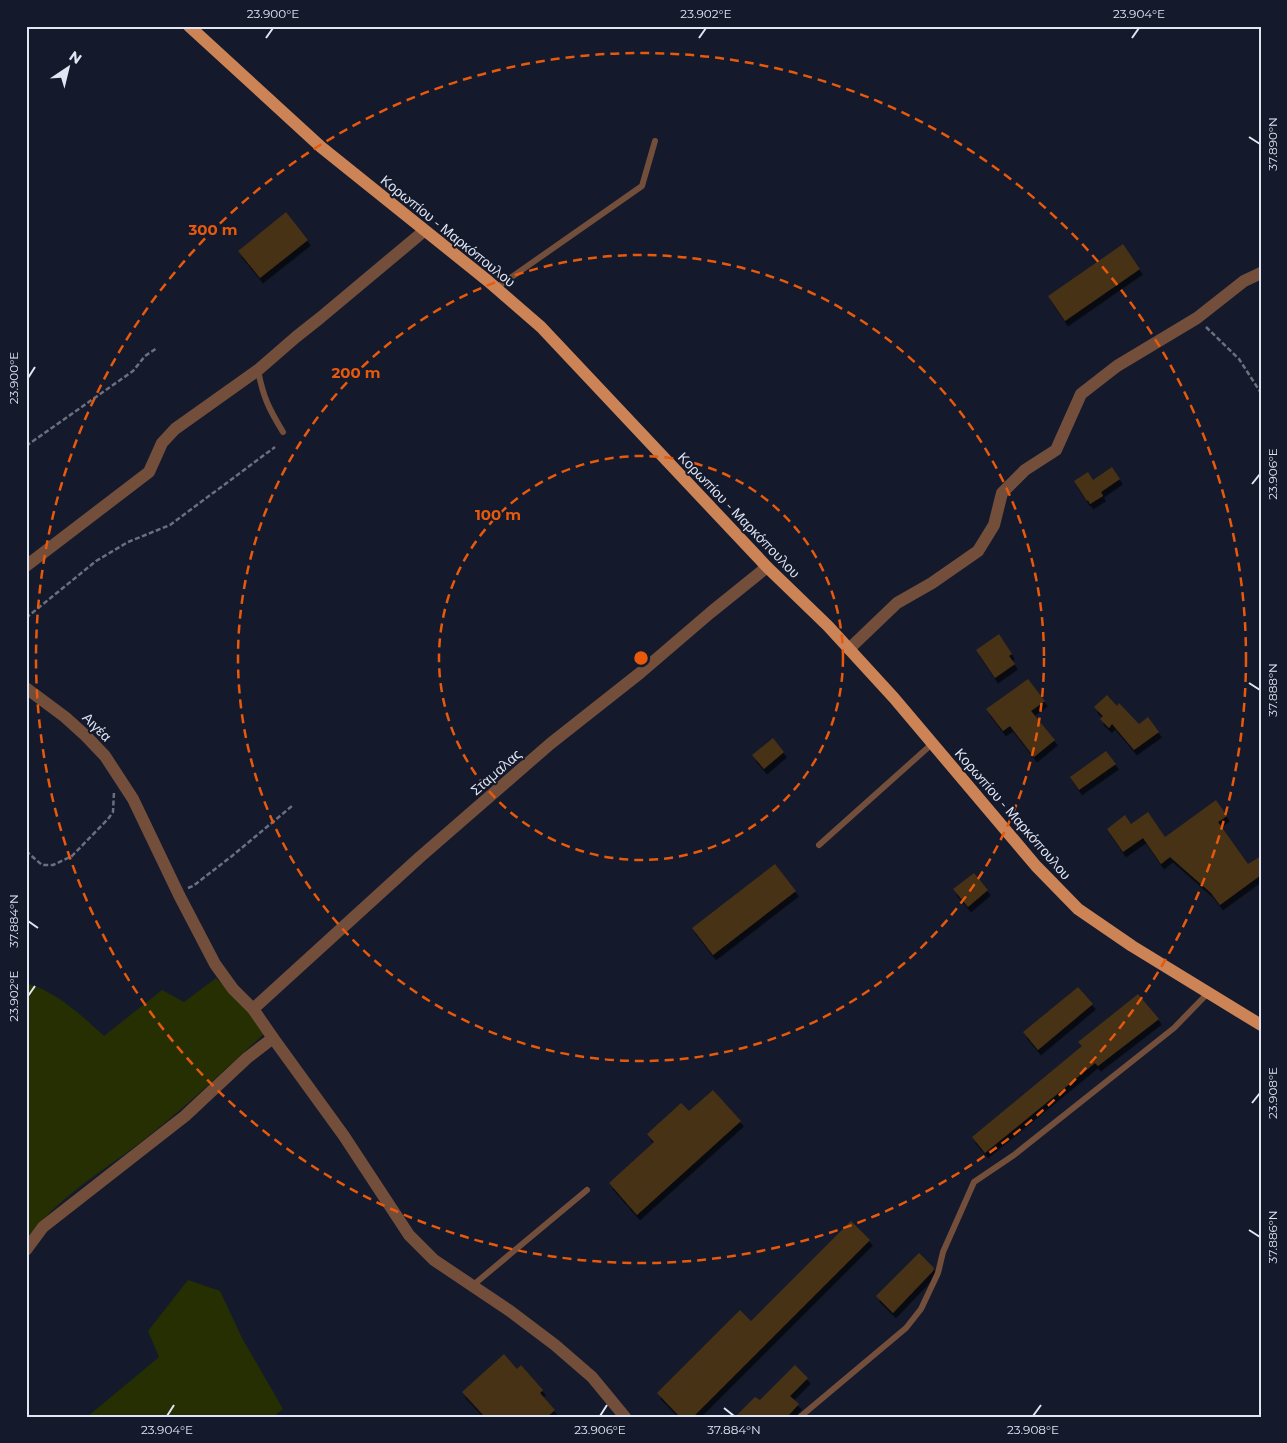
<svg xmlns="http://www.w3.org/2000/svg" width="1287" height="1443" font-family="Montserrat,sans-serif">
	<defs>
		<filter id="shadow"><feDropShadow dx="3" dy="5.5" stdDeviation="0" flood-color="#0009"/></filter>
	</defs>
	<rect width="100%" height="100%" fill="#141a2c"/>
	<g fill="#252f02">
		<path d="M216,978L247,1009L264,1034C223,1071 184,1109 141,1142C100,1173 57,1198 26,1240V983C57,992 81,1015 104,1036L162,990L184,1002Z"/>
		<path d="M188,1280L220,1291L242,1338L283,1409L273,1417H87L159,1357L148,1331Z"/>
	</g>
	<g fill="#463015" filter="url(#shadow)">
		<path d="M286,212L308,240L260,278L238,251Z"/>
		<path d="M1123,244L1140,269L1065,321L1048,296Z"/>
		<path d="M1112,467L1120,479L1101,492L1103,496L1090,504L1088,500L1087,501L1074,481L1088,472L1093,480Z"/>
		<path d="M999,634L1012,654L1009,656L1015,664L995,678L976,650Z"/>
		<path d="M1028,679L1045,701L1031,711L1055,740L1034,757L1010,726L1003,731L986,709Z"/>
		<path d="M1107,695L1117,706L1119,703L1139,724L1148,717L1159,732L1134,750L1112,724L1109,728L1100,719L1103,716L1094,707Z"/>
		<path d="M773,738L784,752L764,769L752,755Z"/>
		<path d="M1106,751L1116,764L1079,790L1070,777Z"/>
		<path d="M1216,800L1227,816L1218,822L1248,864L1261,856V875L1220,905L1211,893L1170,857L1161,864L1143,838L1123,852L1107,829L1125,815L1131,824L1148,812L1165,837Z"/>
		<path d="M775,864L796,891L713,955L692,928Z"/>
		<path d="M974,873L988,890L968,907L953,889Z"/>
		<path d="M1078,987L1093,1004L1038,1050L1023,1032Z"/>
		<path d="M1138,994L1159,1019L1098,1066L1095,1063L985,1153L972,1137L1082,1046L1078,1042Z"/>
		<path d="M713,1090L741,1121L637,1215L609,1183L654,1142L647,1134L681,1103L689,1111Z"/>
		<path d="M851,1221L870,1240L693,1417H680L657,1393L740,1310L751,1321Z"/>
		<path d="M919,1253L934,1268L933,1271L893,1313L876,1296Z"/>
		<path d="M504,1354L517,1369L521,1365L543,1390L540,1393L555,1410L547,1417H485L462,1392Z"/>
		<path d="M795,1365L808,1378L790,1396L799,1404L787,1417H735L755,1397L760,1400Z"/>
	</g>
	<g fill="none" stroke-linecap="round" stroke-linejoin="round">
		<g stroke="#6a707f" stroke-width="2.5" stroke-dasharray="5 2.5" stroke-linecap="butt">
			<path d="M1206,327L1239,359L1261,393"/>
			<path d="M26,446L133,371L145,356L157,348"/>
			<path d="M26,618L96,561L128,542L170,525L275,447"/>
			<path d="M26,851L42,865H53L72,856L108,819L113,812L114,792"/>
			<path d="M188,888L193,886L232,856L292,806"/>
		</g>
		<g stroke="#734f3b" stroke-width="6">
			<path d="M496,288L642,186L655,141"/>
			<path d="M258,370C263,397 269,409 283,432"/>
			<path d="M819,845L933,743"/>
			<path d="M472,1286L587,1190"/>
			<path d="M800,1417L906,1328L921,1309L938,1273L943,1252L974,1182L1014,1155L1174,1028L1208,993"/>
		</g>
		<g stroke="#734f3b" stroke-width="12">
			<path d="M26,566L149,472L162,443L175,429L258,370L296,337L320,318L424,231"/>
			<path d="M849,649L897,603L932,583L978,551L994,525L1002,493L1025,470L1056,450L1081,394L1117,366L1197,318L1244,281L1261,273"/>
			<path d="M26,688L65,717L86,736L105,756L133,799L179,895L215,964L233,989L253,1009L273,1038L344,1136L409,1235L434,1260L510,1311L555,1345L592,1377L625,1417"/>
			<path d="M253,1009L420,857L550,744L640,673L710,613L767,567"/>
			<path d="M26,1250L43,1227L185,1116L247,1058L273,1038"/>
		</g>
		<path stroke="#cc8356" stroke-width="12" d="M189,26L321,147L488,281L541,327L767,567L828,626L894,698L1036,866L1078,909L1132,946L1261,1025"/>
	</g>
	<path fill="none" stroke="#e1e6f3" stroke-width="2" d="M266,38L273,28M699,38L706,28M1132,38L1139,28M1249,137L1260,144M28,378L35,367M1252,484L1260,474M1249,683L1260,690M28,921L38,928M28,996L35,986M1252,1103L1260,1093M1249,1230L1260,1237M724,1408L734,1416M167,1416L174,1405M600,1416L607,1405M1033,1416L1041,1405"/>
	<g fill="none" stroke="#e8590c" stroke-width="2.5" stroke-dasharray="9 6">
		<circle cx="641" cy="658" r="202"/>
		<circle cx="641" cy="658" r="403"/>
		<circle cx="641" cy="658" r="605"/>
	</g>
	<g text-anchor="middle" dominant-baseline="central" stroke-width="4" stroke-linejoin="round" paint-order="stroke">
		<g font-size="14" fill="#e1e6f3" stroke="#141a2c">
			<text transform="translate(448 231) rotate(39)">Κορωπίου - Μαρκόπουλου</text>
			<text transform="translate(739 515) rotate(46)">Κορωπίου - Μαρκόπουλου</text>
			<text transform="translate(97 727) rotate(45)">Αιγέα</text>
			<text transform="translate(496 772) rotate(-41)">Σταμαλας</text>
			<text transform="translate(1013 814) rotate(49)">Κορωπίου - Μαρκόπουλου</text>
		</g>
	</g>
	<circle cx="641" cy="658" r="8" fill="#e8590c" stroke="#141a2c" stroke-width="2.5"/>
	<g font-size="15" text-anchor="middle" font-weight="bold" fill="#e8590c" stroke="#141a2c" stroke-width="4" stroke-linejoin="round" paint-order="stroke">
		<text x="213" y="235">300 m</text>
		<text x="356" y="378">200 m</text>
		<text x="498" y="520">100 m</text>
	</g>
	<rect width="1287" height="1443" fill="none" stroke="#141a2c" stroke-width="55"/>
	<g transform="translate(68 68) rotate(35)" stroke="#141a2c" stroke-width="4" paint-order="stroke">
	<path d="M0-4L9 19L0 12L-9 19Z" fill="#e1e6f3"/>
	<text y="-8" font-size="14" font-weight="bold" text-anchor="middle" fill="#e1e6f3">N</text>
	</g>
	<rect x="28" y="28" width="1232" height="1388" fill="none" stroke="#e1e6f3" stroke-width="2"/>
	<g font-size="12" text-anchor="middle" fill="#e1e6f3">
		<text x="273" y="18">23.900°E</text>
		<text x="706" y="18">23.902°E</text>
		<text x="1139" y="18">23.904°E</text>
		<text transform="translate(1273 144) rotate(-90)" y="4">37.890°N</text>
		<text transform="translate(14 378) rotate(-90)" y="4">23.900°E</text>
		<text transform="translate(1273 474) rotate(-90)" y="4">23.906°E</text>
		<text transform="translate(1273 690) rotate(-90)" y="4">37.888°N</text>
		<text transform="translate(14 921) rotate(-90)" y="4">37.884°N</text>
		<text transform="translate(14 996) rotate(-90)" y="4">23.902°E</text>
		<text transform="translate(1273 1093) rotate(-90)" y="4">23.908°E</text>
		<text transform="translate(1273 1237) rotate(-90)" y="4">37.886°N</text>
		<text x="167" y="1434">23.904°E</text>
		<text x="600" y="1434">23.906°E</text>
		<text x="734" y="1434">37.884°N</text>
		<text x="1033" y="1434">23.908°E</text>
	</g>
</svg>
